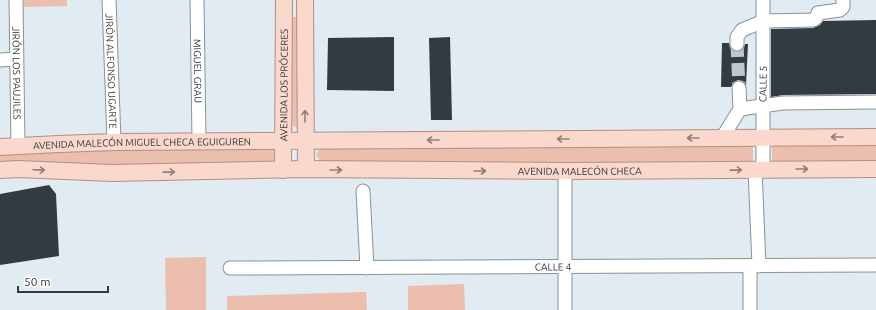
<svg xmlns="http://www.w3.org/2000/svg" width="876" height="310" font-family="Ubuntu,sans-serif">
	<rect width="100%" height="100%" fill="#e0ebf2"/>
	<g fill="#ecbead">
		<path d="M24,0H67V6L24,7Z"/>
		<path d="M292,17H298V127L290,126V21Z"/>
		<path d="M876,142V161L772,162V143Z"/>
		<path d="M753,144V162L664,163L320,161L316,155L319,149L325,146Z"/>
		<path d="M273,147L278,153L276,163L103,166L0,164V152Z"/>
		<path d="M206,257V310H166L165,258Z"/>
		<path d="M464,284L465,310H408V286Z"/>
		<path d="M366,292L367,310H227V296Z"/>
	</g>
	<g fill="#323b40">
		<path d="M876,20V94L783,95L771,97V29L813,28L820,25L823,21Z"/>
		<path d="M394,37V91L327,90L328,38Z"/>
		<path d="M450,37L452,120H431L429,38Z"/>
		<path d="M722,43H729L730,48L737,52L741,51L744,48L745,44H748L746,85L743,81L738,80L734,82L731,87H721Z"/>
		<path d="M49,185L56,194L59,256L0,265V194Z"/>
	</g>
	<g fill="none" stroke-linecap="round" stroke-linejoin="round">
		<path stroke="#bec7cd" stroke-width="13" stroke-dasharray="13 6" stroke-linecap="butt" d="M737,44L739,88"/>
		<g stroke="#889398" stroke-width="15">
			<g id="minor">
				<path id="s1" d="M16,0L18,146"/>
				<path id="s2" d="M109,0L114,142"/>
				<path id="s3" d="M197,0L199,141"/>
				<path d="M737,44V37L742,30L764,21L813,20L816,18L818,13L840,10L843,7V0"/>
				<path d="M0,60L16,59"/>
				<path d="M740,109L783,103L876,102"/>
				<path d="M722,138L740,109L739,88"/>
				<path d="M755,169L759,266"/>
				<path d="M763,169V0"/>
				<path d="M363,191L367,268"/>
				<path id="s4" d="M230,268L876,265"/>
				<path d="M565,310V171"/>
				<path d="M750,310V266"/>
			</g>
		</g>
		<g stroke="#b28f83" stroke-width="18">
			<g id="major">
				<path d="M305,0L306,169"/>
				<path id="s5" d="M0,147L59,144L114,142L876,137"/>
				<path id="s6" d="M0,170L18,169L112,173L306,169L565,171L876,169"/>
				<path id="s7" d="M283,170L284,0"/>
			</g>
		</g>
		<use href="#minor" stroke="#fff" stroke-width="13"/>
		<use href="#major" stroke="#fad8cc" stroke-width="16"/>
	</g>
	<defs><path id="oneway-shaft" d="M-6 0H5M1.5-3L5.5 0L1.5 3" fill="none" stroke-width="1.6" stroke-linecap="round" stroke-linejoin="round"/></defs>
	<g stroke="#8d807c">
		<use href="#oneway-shaft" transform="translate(305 116) rotate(-90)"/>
		<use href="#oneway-shaft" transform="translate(837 137) rotate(180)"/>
		<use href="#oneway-shaft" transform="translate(693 138) rotate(180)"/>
		<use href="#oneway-shaft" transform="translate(563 139) rotate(180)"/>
		<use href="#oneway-shaft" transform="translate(433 140) rotate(180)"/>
		<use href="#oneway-shaft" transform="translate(802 169)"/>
		<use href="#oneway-shaft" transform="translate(39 170) rotate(2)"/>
		<use href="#oneway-shaft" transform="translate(336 170)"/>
		<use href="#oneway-shaft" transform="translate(736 170) rotate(-1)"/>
		<use href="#oneway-shaft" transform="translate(480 171)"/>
		<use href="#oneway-shaft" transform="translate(169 172) rotate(-1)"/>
	</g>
	<g text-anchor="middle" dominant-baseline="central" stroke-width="4" stroke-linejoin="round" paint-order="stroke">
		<g font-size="10" fill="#34383b" stroke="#fff">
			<text stroke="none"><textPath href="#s2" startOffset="71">JIRÓN ALFONSO UGARTE</textPath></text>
			<text stroke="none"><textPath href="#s3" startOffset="71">MIGUEL GRAU</textPath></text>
			<text stroke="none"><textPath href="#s1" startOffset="73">JIRÓN LOS PAUJILES</textPath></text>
			<text transform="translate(763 84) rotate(-89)">CALLE 5</text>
			<text stroke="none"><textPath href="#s7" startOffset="85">AVENIDA LOS PRÓCERES</textPath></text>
			<text stroke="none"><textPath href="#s5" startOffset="142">AVENIDA MALECÓN MIGUEL CHECA EGUIGUREN</textPath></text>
			<text stroke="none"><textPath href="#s6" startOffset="580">AVENIDA MALECÓN CHECA</textPath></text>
			<text stroke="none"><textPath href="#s4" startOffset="323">CALLE 4</textPath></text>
		</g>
	</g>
	<path d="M18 286v6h90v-6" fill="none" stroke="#34383b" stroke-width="2"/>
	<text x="24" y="286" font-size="12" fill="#34383b" stroke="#ffffff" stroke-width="3" paint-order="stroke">50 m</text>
</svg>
